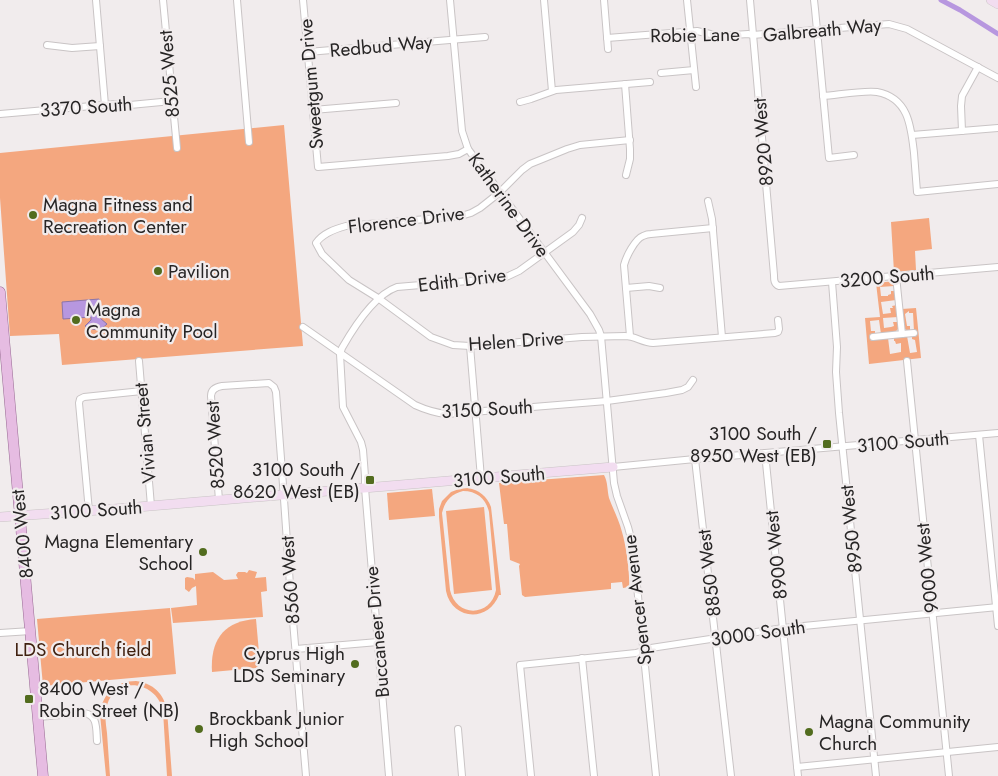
<svg xmlns="http://www.w3.org/2000/svg" width="998" height="776" font-family="Jost,sans-serif">
	<rect width="100%" height="100%" fill="#f1eced"/>
	<g fill="#f4a77f" fill-rule="evenodd">
		<path d="M284,125L303,346L62,365L59,334L10,336L0,198V153Z"/>
		<path d="M929,218L932,249L915,251L916,270L894,272L891,222Z"/>
		<path d="M895,281V285L894,286L880,287L881,296H888V295L891,294V291H895L896,300L881,302L883,314L891,313L890,308H893L892,306L897,305L898,317L883,318L884,328L891,327L894,326L893,322H898V329L895,332L881,334L879,320L870,321L871,331H875V334H871V337L870,338H888L890,354L901,352V343L896,344L895,341H894V337L907,336L910,353L917,352L915,340L912,339V337L914,331L913,313H909V311L905,314L907,326H910V330L908,331L905,329L902,309L916,308L921,358L869,364L865,318L880,317L876,283Z"/>
		<path d="M604,475C608,482 607,490 609,498C613,509 619,520 622,532C626,545 630,573 629,587L623,588L622,582L611,583V589L525,597L522,595L519,566L520,564L510,560L507,524H504L499,483Z"/>
		<path d="M468,488C479,490 487,496 491,507L501,595H499C488,623 452,620 446,591L439,517V509L442,501L451,492L459,489ZM463,491C477,491 486,499 489,512L496,590C491,617 456,618 450,590L442,513C445,501 451,494 463,491Z"/>
		<path d="M432,489L435,516L389,520L387,493Z"/>
		<path d="M484,507L492,590L454,594L446,511Z"/>
		<path d="M249,570L257,572L255,578L266,577L267,591L261,592L263,617L173,623L171,608L197,605L196,586L192,588L189,592L185,589V578L187,577L193,578L195,580V574L213,572L224,580L238,579L236,575L238,572H245L247,573Z"/>
		<path d="M170,608L176,674L43,686L37,619Z"/>
		<path d="M256,619L260,664L256,668L212,672C210,640 224,621 256,619Z"/>
		<path d="M136,681C153,683 164,694 167,710L172,776H167L163,711C157,681 116,675 107,705C104,714 106,724 107,733C108,747 109,762 110,776H106L100,714C102,694 116,681 136,681Z"/>
	</g>
	<path fill="#b797df" stroke="#8c75a7" d="M99,299L100,318L107,324C100,331 93,331 85,326L91,320V317L63,319L62,302Z"/>
	<g fill="none" stroke-linecap="round" stroke-linejoin="round">
		<path stroke="#b797df" stroke-width="5" d="M941,0L960,10L998,34"/>
		<g stroke="#c9c4c5" stroke-width="8">
			<g id="street">
				<path d="M96,0L105,105"/>
				<path d="M163,0L177,148"/>
				<path d="M237,0L249,142"/>
				<path d="M303,0L318,167L448,156L459,154L468,149"/>
				<path d="M450,0L462,131L468,149L590,314L599,330L601,336L614,483L617,496L628,527L633,546L656,776"/>
				<path d="M544,0L552,91"/>
				<path d="M604,0L608,49"/>
				<path d="M687,0L696,87"/>
				<path d="M750,0L774,275C774,280 774,284 779,286L998,267"/>
				<path d="M814,0L815,9L829,158L854,155"/>
				<path d="M607,38L697,31L719,36L748,34L753,35L889,24L907,29L998,78"/>
				<path d="M47,45L72,48L100,46"/>
				<path d="M308,52L485,37"/>
				<path d="M661,73L694,70"/>
				<path d="M625,84L630,149V159L626,175"/>
				<path d="M823,96C837,95 865,90 877,92C909,98 911,127 914,153C915,166 916,179 917,192L998,184"/>
				<path d="M520,102L531,99L556,90L650,82"/>
				<path d="M313,110L396,103"/>
				<path d="M0,114L115,104L130,105L172,101"/>
				<path d="M962,131L961,106L962,96L978,67"/>
				<path d="M912,135L998,128"/>
				<path d="M630,140L580,145L567,149L540,160L530,164L522,170L499,193L480,208L471,213L461,216L346,226C335,229 323,233 316,243L322,254L349,280L378,298L431,337L453,345L470,346L582,337L625,336C635,336 643,343 653,343L775,333L778,332L779,329L778,320"/>
				<path d="M708,201L712,219L722,337"/>
				<path d="M832,282L837,347L836,372L839,413L876,776"/>
				<path d="M626,288L649,286L660,288"/>
				<path d="M303,327L415,405C426,410 436,413 447,414L607,401L666,393L682,390L688,387L693,380"/>
				<path d="M902,334L914,333"/>
				<path d="M630,336L624,265C626,257 635,239 643,236C645,235 649,234 651,234L713,228"/>
				<path d="M873,337L902,334L896,276"/>
				<path d="M470,346L481,478"/>
				<path d="M139,361L151,506"/>
				<path d="M907,361L949,776"/>
				<path d="M979,435L998,626"/>
				<path d="M765,453L798,776"/>
				<path d="M695,459L731,776"/>
				<path d="M613,467L695,459L998,433"/>
				<path d="M219,500L211,396C211,390 216,387 222,386L269,383L274,387L276,392L283,485L290,585L306,776"/>
				<path d="M89,511L79,403L80,399L84,397L142,391"/>
				<path d="M0,633L31,631"/>
				<path d="M296,649L378,642"/>
				<path d="M582,658L594,776"/>
				<path d="M38,717L84,713C98,715 96,729 97,741"/>
				<path d="M458,729L462,776"/>
				<path d="M797,767L998,747"/>
				<path d="M389,776L365,488V476L363,450L361,442L343,407L340,354L342,348C354,327 374,295 397,287L504,278L519,271L573,232L579,225L582,218"/>
				<path d="M531,776L520,665L636,653L651,648L783,628L998,607"/>
			</g>
		</g>
		<g stroke="#c9c4c5" stroke-width="10">
			<g id="secondary">
				<path d="M991,0L998,4"/>
				<path d="M0,517L114,509L613,467"/>
			</g>
		</g>
		<g stroke="#986a93" stroke-width="11">
			<path id="primary" d="M0,292L43,776"/>
		</g>
		<use href="#street" stroke="#fff" stroke-width="6"/>
		<use href="#secondary" stroke="#f2ddf0" stroke-width="9"/>
		<use href="#primary" stroke="#e6bce2" stroke-width="10"/>
	</g>
	<g fill="#526c1e" stroke="#f1eced" stroke-width="2">
		<circle cx="33" cy="215" r="5"/>
		<circle cx="158" cy="271" r="5"/>
		<circle cx="76" cy="320" r="5"/>
		<rect x="822" y="439" width="10" height="10" rx="2.5"/>
		<rect x="365" y="475" width="10" height="10" rx="2.5"/>
		<circle cx="203" cy="552" r="5"/>
		<circle cx="355" cy="664" r="5"/>
		<rect x="24" y="694" width="10" height="10" rx="2.5"/>
		<circle cx="199" cy="729" r="5"/>
		<circle cx="809" cy="732" r="5"/>
	</g>
	<g text-anchor="middle" dominant-baseline="central" stroke-width="4.5" stroke-linejoin="round" paint-order="stroke">
		<g font-size="19" fill="#272525" stroke="#f1eced">
			<text transform="translate(822 30) rotate(-5)">Galbreath Way</text>
			<text transform="translate(695 35) rotate(-1)">Robie Lane</text>
			<text transform="translate(381 46) rotate(-5)">Redbud Way</text>
			<text transform="translate(169 74) rotate(-95)">8525 West</text>
			<text transform="translate(311 84) rotate(-95)">Sweetgum Drive</text>
			<text transform="translate(86 107) rotate(-4)">3370 South</text>
			<text transform="translate(763 142) rotate(-95)">8920 West</text>
			<text transform="translate(509 205) rotate(54)">Katherine Drive</text>
			<text transform="translate(406 220) rotate(-7)">Florence Drive</text>
			<text transform="translate(887 277) rotate(-5)">3200 South</text>
			<text transform="translate(462 280) rotate(-7)">Edith Drive</text>
			<text transform="translate(516 341) rotate(-4)">Helen Drive</text>
			<text transform="translate(487 409) rotate(-3)">3150 South</text>
			<text transform="translate(145 433) rotate(-95)">Vivian Street</text>
			<text transform="translate(903 442) rotate(-5)">3100 South</text>
			<text transform="translate(215 445) rotate(-94)">8520 West</text>
			<text transform="translate(499 477) rotate(-5)">3100 South</text>
			<text transform="translate(96 510) rotate(-4)">3100 South</text>
			<text transform="translate(851 529) rotate(-96)">8950 West</text>
			<text transform="translate(22 534) rotate(-96)">8400 West</text>
			<text transform="translate(776 555) rotate(-96)">8900 West</text>
			<text transform="translate(927 568) rotate(-96)">9000 West</text>
			<text transform="translate(709 573) rotate(-97)">8850 West</text>
			<text transform="translate(290 580) rotate(-94)">8560 West</text>
			<text transform="translate(637 600) rotate(-97)">Spencer Avenue</text>
			<text transform="translate(377 632) rotate(-95)">Buccaneer Drive</text>
			<text transform="translate(758 633) rotate(-8)">3000 South</text>
		</g>
		<g font-size="19" fill="#272525" stroke="#f1eced" text-anchor="start">
			<text x="43" y="204">Magna Fitness and<tspan x="43" dy="22">Recreation Center</tspan></text>
			<text x="168" y="271">Pavilion</text>
			<text x="86" y="309">Magna<tspan x="86" dy="22">Community Pool</tspan></text>
			<text x="817" y="433" text-anchor="end">3100 South /<tspan x="817" dy="22">8950 West (EB)</tspan></text>
			<text x="360" y="469" text-anchor="end">3100 South /<tspan x="360" dy="22">8620 West (EB)</tspan></text>
			<text x="193" y="541" text-anchor="end">Magna Elementary<tspan x="193" dy="22">School</tspan></text>
			<text x="345" y="653" text-anchor="end">Cyprus High<tspan x="345" dy="22">LDS Seminary</tspan></text>
			<text x="39" y="688">8400 West /<tspan x="39" dy="22">Robin Street (NB)</tspan></text>
			<text x="209" y="718">Brockbank Junior<tspan x="209" dy="22">High School</tspan></text>
			<text x="819" y="721">Magna Community<tspan x="819" dy="22">Church</tspan></text>
		</g>
		<g font-size="19" fill="#3f200f" stroke="#f1eced">
			<text x="83" y="649">LDS Church field</text>
		</g>
	</g>
</svg>
